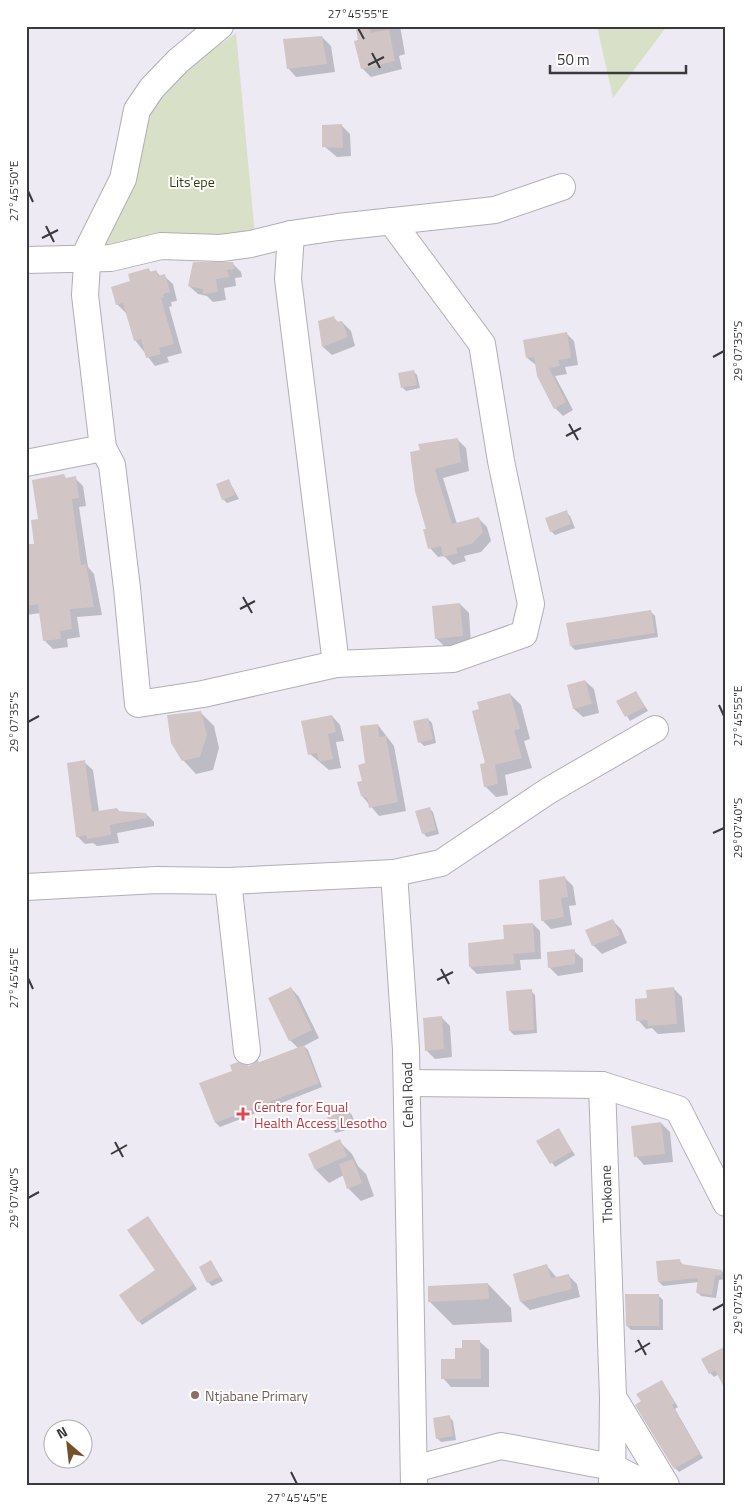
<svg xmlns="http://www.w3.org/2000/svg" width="752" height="1511" font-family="'Titillium Web',sans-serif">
	<rect width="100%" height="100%" fill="#edeaf4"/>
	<g fill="#d8e0c7">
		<path d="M597,26H667L613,98Z"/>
		<path d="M236,33L255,236L105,245L132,185L145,114L179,75Z"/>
	</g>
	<g fill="#0003">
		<path d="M366,26H400L405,54L399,56L402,69L371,77L362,68L360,41Z"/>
		<path d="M322,37L331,46L335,72L296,77L288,68Z"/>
		<path d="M341,125L350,134L351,156L337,157L324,146Z"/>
		<path d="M232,263L241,272L242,277L235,278L236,286L224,288L226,300L213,302L207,296L198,294L189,286Z"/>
		<path d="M149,270L151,272L156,271L161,277L164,276L173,284L177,301L171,302L172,306L169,307L182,353L167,357L169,362L155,366L135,340L126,313L117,304L131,282Z"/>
		<path d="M334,318L339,323L342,322L351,331L355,346L332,355L323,347L320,322Z"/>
		<path d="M566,333L574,341L578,365L565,367L567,374L555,376L573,410L563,416L555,408L536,365L527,358Z"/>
		<path d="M413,371L417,375L420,388L406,391L402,387Z"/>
		<path d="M457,439L466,448L469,471L443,478L457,524L479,519L487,527L491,541L481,552L464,556L466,561L453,565L444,556L438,557L430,548L428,530L416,491Z"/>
		<path d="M75,478L83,486L86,506L79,507L88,567L94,574L102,615L77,617L80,637L67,639L68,647L53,649L45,641L41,613L26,615V590L39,520L67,479Z"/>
		<path d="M229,481L239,499L227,503L223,499Z"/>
		<path d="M566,512L570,516L575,528L555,535L551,531Z"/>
		<path d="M460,604L469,613L471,645L445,647L436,638Z"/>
		<path d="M651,612L655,616L658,637L575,650L571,646Z"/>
		<path d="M585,681L594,689L599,713L583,717L574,709Z"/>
		<path d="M636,692L648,711L630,721L618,702Z"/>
		<path d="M510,694L521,705L530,739L524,741L532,768L505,775L508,795L496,797L485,786L487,764Z"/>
		<path d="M201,713L214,726L219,748L213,770L196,774L183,760Z"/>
		<path d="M332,716L340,725L344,741L336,742L341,768L329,770L310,754Z"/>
		<path d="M428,719L432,723L436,743L424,746L420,742Z"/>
		<path d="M378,725L394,746L406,811L379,816L362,796L366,764Z"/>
		<path d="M84,762L93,770L99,812L117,809L120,812L146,814L154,822V826L117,833L119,843L97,846L93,843L85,844L77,836Z"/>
		<path d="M429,808L433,812L439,834L427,837L423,833Z"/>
		<path d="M564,877L573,886L576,905L569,906L572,925L551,929L542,920Z"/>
		<path d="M613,921L621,929L627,943L602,954L593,945Z"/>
		<path d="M533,924L540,931L541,959L520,960L521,970L477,974L470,967L505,940Z"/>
		<path d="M574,951L583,959V972L558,976L549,967Z"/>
		<path d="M291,988L299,997L319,1038L304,1046L308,1050L322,1087L220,1127L216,1123L201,1084L298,1048L290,1040Z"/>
		<path d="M674,989L682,997L685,1032L658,1034L652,1028L646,1029L638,1020L648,999Z"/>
		<path d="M531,991L535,995L537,1033L514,1035L510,1031Z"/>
		<path d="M442,1018L450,1026L452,1057L435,1059L426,1050Z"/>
		<path d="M348,1111L352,1115L356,1127L336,1133L332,1129Z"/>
		<path d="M661,1123L670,1132L673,1162L644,1165L636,1156Z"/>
		<path d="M558,1129L575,1155L555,1167L538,1142Z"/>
		<path d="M339,1141L352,1154L358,1166L366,1174L374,1196L361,1201L348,1188L344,1175L329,1183L316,1170Z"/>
		<path d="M148,1217L197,1289L142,1325L139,1321L157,1271Z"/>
		<path d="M679,1260L684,1266L722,1271L726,1275V1279L719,1280L716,1298L701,1296L697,1292L699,1282L663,1286L659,1282Z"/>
		<path d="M211,1261L223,1281L212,1286L208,1282Z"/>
		<path d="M547,1266L557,1278L568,1275L577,1284L580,1297L530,1310L521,1302L514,1274Z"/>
		<path d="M488,1284L511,1308L512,1322L453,1325L429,1301Z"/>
		<path d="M659,1296L663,1300V1330H631L627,1326Z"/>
		<path d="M480,1342L489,1350V1387H451L443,1378L463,1349Z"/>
		<path d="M726,1347L719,1374L714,1377L710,1373Z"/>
		<path d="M662,1381L678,1407L675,1409L703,1458L679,1472L675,1468Z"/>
		<path d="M449,1417L453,1421L456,1440L441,1442L437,1438Z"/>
	</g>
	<g fill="#d1c6c5">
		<path d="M369,26L371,33L389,29L395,61L361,69L354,41L358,40L356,30Z"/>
		<path d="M322,36L327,64L287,69L283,39Z"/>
		<path d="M342,124L343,148L322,147V125Z"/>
		<path d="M193,262H233L234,269L227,270L229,277L216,279L218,292L203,294V289L188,286Z"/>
		<path d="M149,268L150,272L156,270L158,276L165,274L170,292L163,294L164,298H161L174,344L159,348L161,354L146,358L141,339L134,341L123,303L116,305L111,287L130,281L128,274Z"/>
		<path d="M334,316L336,322L342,321L348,337L322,347L318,321Z"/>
		<path d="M567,332L571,358L558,360L560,366L549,368L566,402L554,409L537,376L534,357L526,358L523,340Z"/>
		<path d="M414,370L417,385L401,388L398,373Z"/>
		<path d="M458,438L461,462L435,469L452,524L479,517L483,532L472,544L456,548L458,553L443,557L441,546L428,549L423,529H426L415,491L410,452L420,450L418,444Z"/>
		<path d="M64,474L66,478L76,476L79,498L72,499L81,565L86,564L94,607L70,609L72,629L60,631L61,639L43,641L38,604L26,606V544H34L31,520L38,519L32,480Z"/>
		<path d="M229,479L235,495L222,500L216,484Z"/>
		<path d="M567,510L571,524L550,532L545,518Z"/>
		<path d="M460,603L463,636L435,639L432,606Z"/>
		<path d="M651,610L655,633L570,646L566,623Z"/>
		<path d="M585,680L592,704L573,709L567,685Z"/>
		<path d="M636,691L645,707L625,717L616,701Z"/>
		<path d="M510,693L520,729L514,730L522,758L495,765L498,784L484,787L480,764L485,763L472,711L479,709L477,702Z"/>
		<path d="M201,711L207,735L200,757L182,761L171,743L167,715Z"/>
		<path d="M332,715L336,732L328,734L333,759L319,762L317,753L308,755L301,721Z"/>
		<path d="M428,718L433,739L418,743L413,721Z"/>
		<path d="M378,724L379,737L386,736L398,802L369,808L367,798L361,796L357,782L362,781L358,765L365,763L360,726Z"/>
		<path d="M85,760L92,812L117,808L118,811L146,813L147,818L110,825L111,835L87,839L86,835L76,837L67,763Z"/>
		<path d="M430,807L436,830L422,834L415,811Z"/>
		<path d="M565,876L568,897L561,898L564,917L541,921L539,880Z"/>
		<path d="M613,919L620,935L592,946L585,930Z"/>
		<path d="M533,923L535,952L513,954L515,964L469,967L468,943L504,939L503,925Z"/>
		<path d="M575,949V964L548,968L547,952Z"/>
		<path d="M291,987L312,1030L289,1041L268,998Z"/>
		<path d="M674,987L677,1024L648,1026L647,1020L636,1021L635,999L647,998L646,990Z"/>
		<path d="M532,989L534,1030L509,1031L506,991Z"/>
		<path d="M442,1016L444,1049L425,1051L423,1018Z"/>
		<path d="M304,1045L319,1083L215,1123L199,1083L232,1071L230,1065L238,1062L249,1066L258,1060L259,1063Z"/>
		<path d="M348,1110L353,1123L331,1130L327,1117Z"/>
		<path d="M661,1122L665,1154L634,1157L631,1126Z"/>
		<path d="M559,1128L572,1151L550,1164L536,1141Z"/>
		<path d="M340,1139L347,1156L315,1170L308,1154Z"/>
		<path d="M353,1159L362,1183L347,1189L339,1164Z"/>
		<path d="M148,1216L194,1284L138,1322L119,1295L155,1270L127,1230Z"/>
		<path d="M680,1259L681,1264L722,1270V1275L715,1276L712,1295L696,1293L698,1278L658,1282L656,1261Z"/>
		<path d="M211,1260L220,1277L207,1283L199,1267Z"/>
		<path d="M547,1264L551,1278L569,1274L572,1289L520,1302L513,1274Z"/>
		<path d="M488,1283L489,1299L428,1302V1286Z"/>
		<path d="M625,1294H659V1326H626Z"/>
		<path d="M462,1340H480L481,1379H441V1359H455V1348H462Z"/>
		<path d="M726,1346V1391L715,1370L709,1374L701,1359Z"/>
		<path d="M662,1380L675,1403L672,1405L700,1454L674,1469L635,1405L641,1401L636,1394Z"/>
		<path d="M450,1415L453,1436L436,1439L433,1418Z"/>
	</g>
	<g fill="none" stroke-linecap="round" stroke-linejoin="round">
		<g stroke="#b0aeb7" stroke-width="28">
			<g id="minor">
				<path d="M220,26L178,61L152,88L137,110L123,179L88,249L85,295L103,448L112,465L127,588L138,704L203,694L336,664L453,659L524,634L531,604L501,461L482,344L391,221"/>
				<path d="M291,234L288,279L336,664"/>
				<path d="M26,260L111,258L161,246L221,248L251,244L291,234L338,227L495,210L562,187"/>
				<path d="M26,463L103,448"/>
				<path d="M394,873L441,863L548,791L655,729"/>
				<path d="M228,881L247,1051"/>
				<path d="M26,887L157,880L228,881L394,873L406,1049L414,1485"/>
				<path d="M407,1083L602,1085L613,1397L666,1485"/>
				<path d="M602,1085L678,1109L726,1203"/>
				<path d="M414,1469L501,1446L612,1467L648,1485"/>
				<path d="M612,1484L613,1397"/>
			</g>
		</g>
		<use href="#minor" stroke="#fff" stroke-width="26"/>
	</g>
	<path fill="none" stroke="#3a393c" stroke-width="2" d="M358,28L364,39M372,53L380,68M368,65L384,57M28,191L33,202M46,226L54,242M42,238L58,230M713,357L724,351M569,424L578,440M566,436L581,428M243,597L252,613M240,609L255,601M719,705L724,716M28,722L39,716M713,833L724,828M441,969L449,984M28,978L33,989M437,980L453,972M115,1142L123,1157M111,1154L127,1145M28,1198L39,1192M713,1310L724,1304M638,1340L646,1355M635,1352L650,1343M291,1472L297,1484"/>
	<path fill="#e0444e" stroke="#fff" stroke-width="2" d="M240.5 1106.5h5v5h5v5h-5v5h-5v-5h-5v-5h5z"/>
	<circle fill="#8d6e63" stroke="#fff" stroke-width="2" cx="195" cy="1395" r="5"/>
	<g text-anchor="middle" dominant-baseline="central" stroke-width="4" stroke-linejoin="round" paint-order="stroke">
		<g font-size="14" fill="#354010" stroke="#fff">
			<text x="192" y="181">Lits'epe</text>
		</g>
		<g font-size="14" fill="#3a393c" stroke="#fff">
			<text transform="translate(407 1095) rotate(-91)">Cehal Road</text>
			<text transform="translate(606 1194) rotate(-92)">Thokoane</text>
		</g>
		<g font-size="14" fill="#be3a42" stroke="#fff" text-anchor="start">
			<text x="254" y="1106">Centre for Equal<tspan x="254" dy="16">Health Access Lesotho</tspan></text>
		</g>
		<g font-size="14" fill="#785e54" stroke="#fff" text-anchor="start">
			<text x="205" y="1395">Ntjabane Primary</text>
		</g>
	</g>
	<rect width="752" height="1511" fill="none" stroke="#ffffff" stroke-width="55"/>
	<g transform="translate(68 1444) rotate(332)"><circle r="24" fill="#ffffff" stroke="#b0b0b1"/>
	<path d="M0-4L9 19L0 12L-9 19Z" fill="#735029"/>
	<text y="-8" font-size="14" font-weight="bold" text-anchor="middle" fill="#3a393c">N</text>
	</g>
	<path d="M550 65v8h136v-8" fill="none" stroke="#3a393c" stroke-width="2.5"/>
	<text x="557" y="65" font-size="15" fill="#3a393c" stroke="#ffffff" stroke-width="4" paint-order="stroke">50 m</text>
	<rect x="28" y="28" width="696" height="1456" fill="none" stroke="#3a393c" stroke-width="2"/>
	<g font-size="12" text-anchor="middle" fill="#3a393c">
		<text x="358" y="18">27°45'55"E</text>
		<text transform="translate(14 191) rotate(-90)" y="4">27°45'50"E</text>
		<text transform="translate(738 351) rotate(-90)" y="4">29°07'35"S</text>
		<text transform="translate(738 716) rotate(-90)" y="4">27°45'55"E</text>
		<text transform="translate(14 722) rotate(-90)" y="4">29°07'35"S</text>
		<text transform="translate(738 828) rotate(-90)" y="4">29°07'40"S</text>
		<text transform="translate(14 978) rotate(-90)" y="4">27°45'45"E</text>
		<text transform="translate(14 1198) rotate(-90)" y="4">29°07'40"S</text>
		<text transform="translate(738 1304) rotate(-90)" y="4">29°07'45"S</text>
		<text x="297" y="1502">27°45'45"E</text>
	</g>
</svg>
